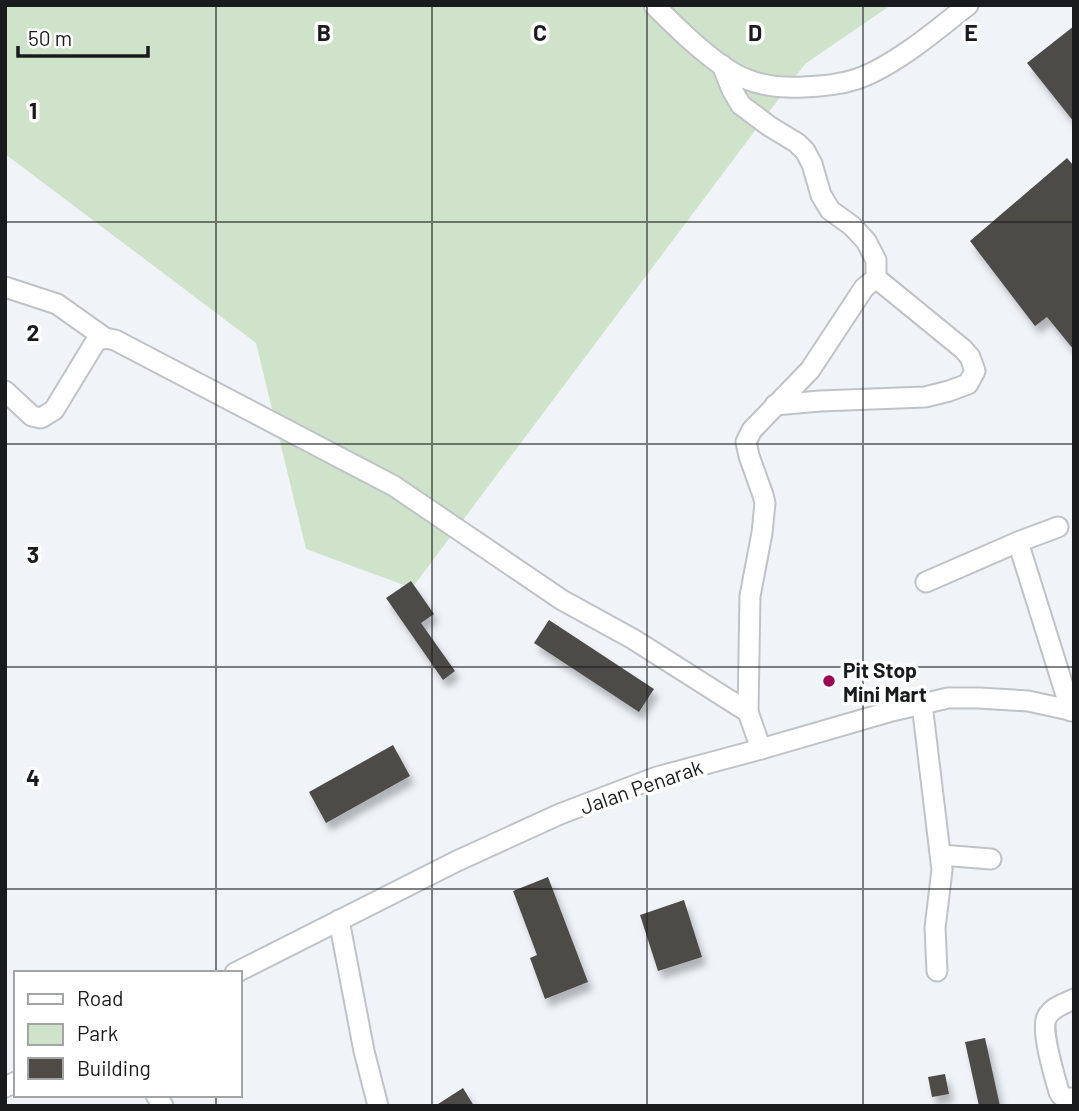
<svg xmlns="http://www.w3.org/2000/svg" width="1079" height="1111" font-family="Barlow,sans-serif">
	<defs>
		<filter id="shadow"><feDropShadow dx="4.5" dy="8" stdDeviation="3.5" flood-color="#0004"/></filter>
	</defs>
	<rect width="100%" height="100%" fill="#f0f4f9"/>
	<path fill="#cfe2ca" d="M5,5H891L805,64L412,588L306,549L256,343L5,154Z"/>
	<g fill="#4e4b47" filter="url(#shadow)">
		<path d="M1074,26V122L1027,63Z"/>
		<path d="M1067,158L1074,166V350L1047,317L1035,326L970,241Z"/>
		<path d="M411,581L434,614L421,623L455,671L443,680L386,598Z"/>
		<path d="M549,620L654,689L639,712L534,643Z"/>
		<path d="M393,745L410,776L326,823L309,792Z"/>
		<path d="M548,877L588,982L545,999L530,958L537,955L513,891Z"/>
		<path d="M684,900L702,957L658,971L640,915Z"/>
		<path d="M985,1038L1000,1106H979L965,1042Z"/>
		<path d="M945,1074L949,1094L932,1097L928,1077Z"/>
		<path d="M463,1088L474,1106H435Z"/>
	</g>
	<g fill="none" stroke-linecap="round" stroke-linejoin="round">
		<g stroke="#bfc3c7" stroke-width="23">
			<g id="minor">
				<path d="M654,5C676,27 717,68 746,79C763,86 785,88 804,87C822,86 839,85 857,79C894,66 937,30 968,5"/>
				<path d="M722,65L732,90L741,105L769,126L797,143L805,151L812,164L821,195L830,210L852,226L866,241L876,260V278L864,288L810,370L752,430L746,442L749,456L763,495L765,503L762,533L750,596L748,712L761,749"/>
				<path d="M5,287L57,304L105,338"/>
				<path d="M5,391L32,416L41,418L54,410L96,341L105,338L115,340L394,486L562,600L633,639L748,712"/>
				<path d="M775,405L820,401L925,397L949,391L968,384L975,371L970,357L963,349L876,278"/>
				<path d="M1018,542L1071,711"/>
				<path d="M926,582L1018,542L1058,527"/>
				<path d="M922,704L942,870L935,928L937,971"/>
				<path d="M941,855L991,859"/>
				<path d="M339,920L364,1051L378,1106"/>
				<path d="M235,973L457,861L560,814L657,777L761,749L892,711L948,698H979L1028,701L1074,711"/>
				<path d="M1074,999C1064,1004 1052,1007 1047,1017C1040,1028 1055,1078 1059,1092C1062,1099 1067,1098 1074,1098"/>
				<path d="M5,1087L16,1082"/>
				<path d="M156,1095L163,1106"/>
			</g>
		</g>
		<use href="#minor" stroke="#fff" stroke-width="19"/>
	</g>
	<path fill="none" stroke="#1a1b1d" stroke-width="2" stroke-opacity="0.55" d="M216,5V973M432,5V1106M647,5V1106M863,5V1106M5,222H1074M5,444H1074M5,667H1074M5,889H1074M216,1095V1106"/>
	<circle fill="#9b0755" stroke="#fff" stroke-width="2.5" cx="829" cy="681" r="7"/>
	<g text-anchor="middle" dominant-baseline="central" stroke-width="7" stroke-linejoin="round" paint-order="stroke">
		<g font-size="21" font-weight="bold" fill="#1a1b1d" stroke="#fff" text-anchor="start">
			<text x="843" y="669">Pit Stop<tspan x="843" dy="24">Mini Mart</tspan></text>
		</g>
		<g font-size="21" fill="#1a1b1d" stroke="#fff">
			<text transform="translate(641 786) rotate(-19)">Jalan Penarak</text>
		</g>
	</g>
	<g font-size="23" text-anchor="middle" font-weight="bold" fill="#1a1b1d" stroke="#fff" stroke-width="7" stroke-linejoin="round" paint-order="stroke">
		<text x="324" y="41">B</text>
		<text x="540" y="41">C</text>
		<text x="755" y="41">D</text>
		<text x="971" y="41">E</text>
		<text x="33" y="119">1</text>
		<text x="33" y="341">2</text>
		<text x="33" y="563">3</text>
		<text x="33" y="786">4</text>
	</g>
	<rect width="1079" height="1111" fill="none" stroke="#1a1b1d" stroke-width="14"/>
	<rect x="14" y="971" width="228" height="126" fill="#ffffff" stroke="#a3a4a5" stroke-width="2"/>
	<rect x="28" y="994" width="35" height="10" fill="#ffffff" stroke="#a3a4a5" stroke-width="2"/>
	<text x="77" y="1006" font-size="21" fill="#1a1b1d">Road</text>
	<rect x="28" y="1024" width="35" height="21" fill="#cfe2ca" stroke="#a3a4a5" stroke-width="2"/>
	<text x="77" y="1041" font-size="21" fill="#1a1b1d">Park</text>
	<rect x="28" y="1058" width="35" height="21" fill="#4e4b47" stroke="#a3a4a5" stroke-width="2"/>
	<text x="77" y="1076" font-size="21" fill="#1a1b1d">Building</text>
	<path d="M18 46v10h130v-10" fill="none" stroke="#1a1b1d" stroke-width="3.5"/>
	<text x="28" y="46" font-size="21" fill="#1a1b1d" stroke="#ffffff" stroke-width="5" paint-order="stroke">50 m</text>
</svg>
